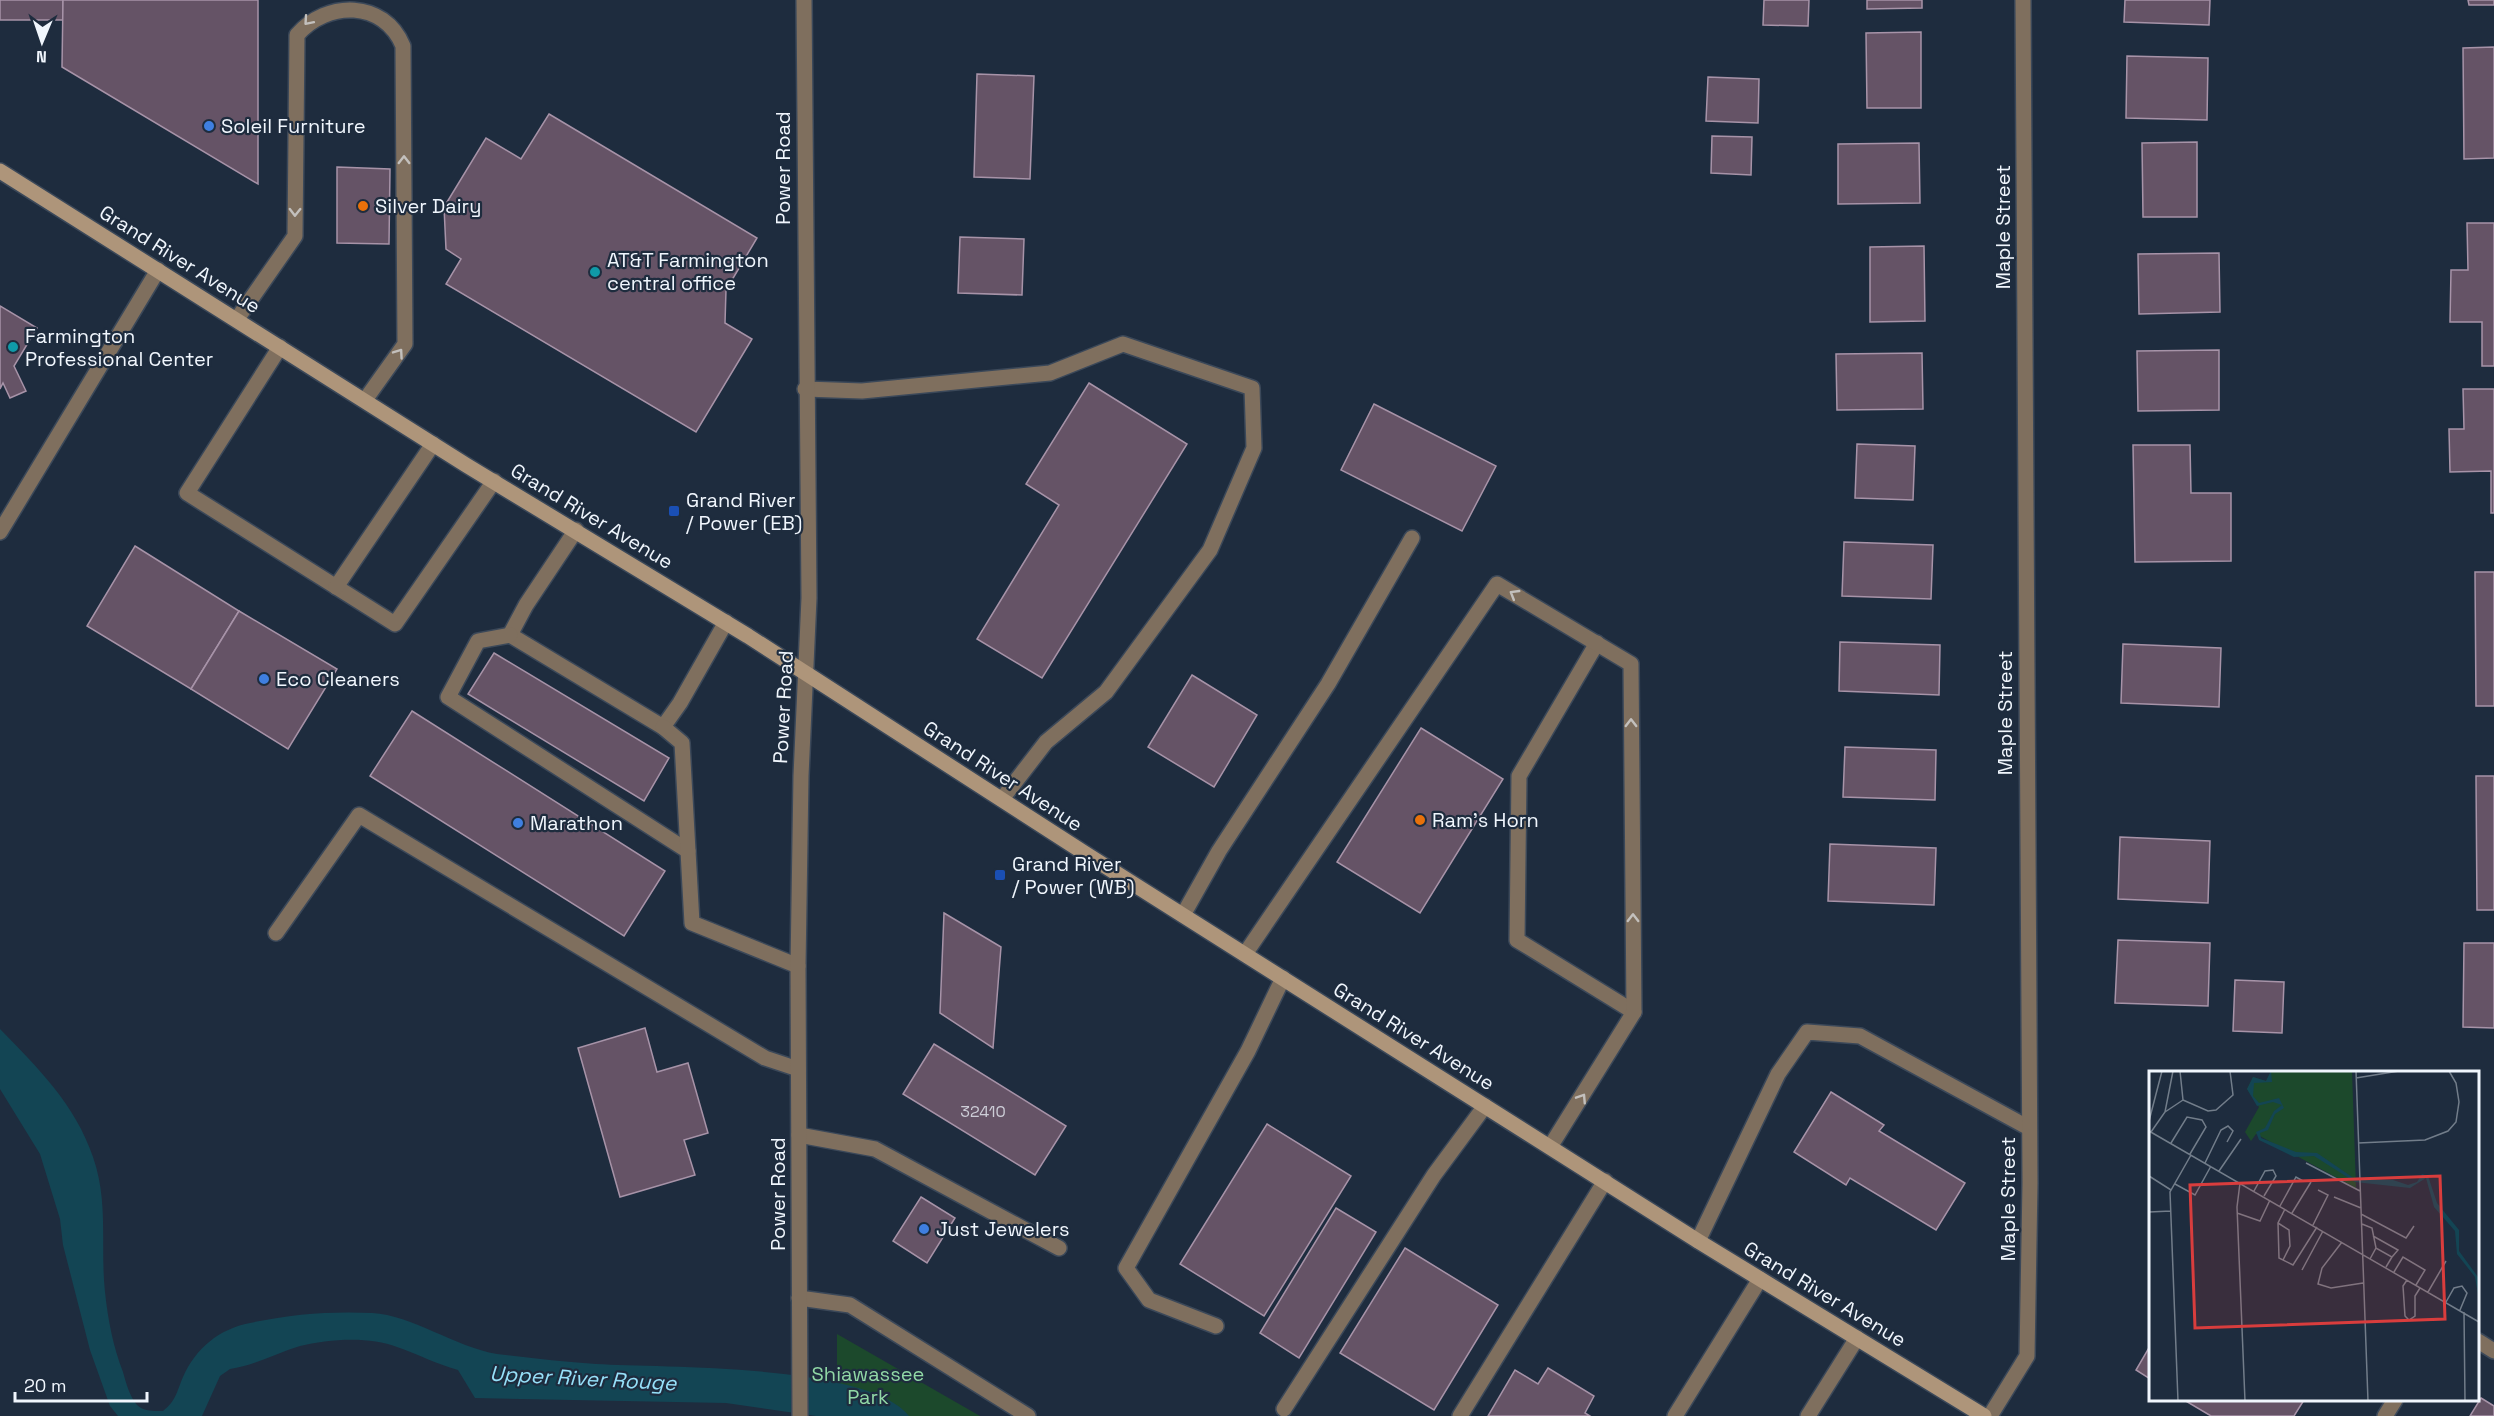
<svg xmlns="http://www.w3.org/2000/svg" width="2494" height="1416" font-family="'Space Grotesk',sans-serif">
	<rect width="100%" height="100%" fill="#1e2c3e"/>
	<path fill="#1c492c" d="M837,1334L980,1416H837Z"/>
	<path fill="#134554" d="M0,1029C38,1068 75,1104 93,1157C109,1203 100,1245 105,1292C108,1320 113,1346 123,1372C126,1383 130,1397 137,1405C144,1412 155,1411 163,1411C176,1401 177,1391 183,1377C196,1348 219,1329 250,1323C290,1314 332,1311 372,1313C412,1315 455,1347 497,1354C529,1358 563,1362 596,1364C662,1368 868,1363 909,1416H816L726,1403L475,1398L458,1370C436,1364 418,1354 397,1347C370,1336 328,1339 300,1346C277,1353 253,1366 230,1369L220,1376L202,1416H118L110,1406L90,1350L63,1245L60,1219L40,1154L0,1089Z"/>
	<g fill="#655366" stroke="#a793a8" stroke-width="1.5">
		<rect x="0" y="0" width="63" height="20"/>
		<path d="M63,0H258V184L62,67Z"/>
		<path d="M1764,0H1809L1808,26L1763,25Z"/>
		<path d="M1867,0H1922V8L1867,9Z"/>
		<path d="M2125,0H2210L2209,25L2124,22Z"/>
		<path d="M2468,0H2494V5H2469Z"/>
		<path d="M1921,32V108H1867L1866,33Z"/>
		<path d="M2494,47V158L2464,159L2463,48Z"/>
		<path d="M2127,56L2208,58L2207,120L2126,118Z"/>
		<path d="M977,74L1034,76L1030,179L974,177Z"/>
		<path d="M1708,77L1759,79L1758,123L1706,121Z"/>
		<path d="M549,114L757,238L726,290L725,323L752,339L696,432L446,284L461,259L446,249L444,207L486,138L521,159Z"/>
		<path d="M1712,136L1752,137L1751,175L1711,173Z"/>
		<path d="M2197,142V217H2143L2142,143Z"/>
		<path d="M1919,143L1920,203L1838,204V144Z"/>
		<path d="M337,167L390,169L389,244L337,243Z"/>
		<path d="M2467,223H2494V366H2482V322H2450L2451,270H2468Z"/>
		<path d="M960,237L1024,239L1022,295L958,293Z"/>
		<path d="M1924,246L1925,321L1870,322V247Z"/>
		<path d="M2219,253L2220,312L2139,314L2138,254Z"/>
		<path d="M0,306L37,328L14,366L26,391L10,398L3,383L0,389Z"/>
		<path d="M2219,350V410L2138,411L2137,351Z"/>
		<path d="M1922,353L1923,409L1837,410L1836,354Z"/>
		<path d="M1089,383L1187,444L1042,678L977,639L1059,505L1026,484Z"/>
		<path d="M2463,389H2494V513H2491V471L2450,472L2449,429H2464Z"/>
		<path d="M1374,404L1496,466L1462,531L1341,470Z"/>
		<path d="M1857,444L1915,446L1913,500L1855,498Z"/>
		<path d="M2133,445H2190L2191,493H2231V561L2135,562Z"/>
		<path d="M1844,542L1933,545L1931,599L1842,596Z"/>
		<path d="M135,546L239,611L191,689L87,626Z"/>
		<path d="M2475,572H2494V706H2476Z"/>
		<path d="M239,611L337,669L288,749L191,689Z"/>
		<path d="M1840,642L1940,645L1939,695L1839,691Z"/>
		<path d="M2123,644L2221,648L2219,707L2121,703Z"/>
		<path d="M494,653L669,758L644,801L468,694Z"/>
		<path d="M1192,675L1257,715L1214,787L1148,747Z"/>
		<path d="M412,711L665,871L624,936L370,776Z"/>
		<path d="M1421,728L1503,779L1420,913L1337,862Z"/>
		<path d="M1845,747L1936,750L1935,800L1843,797Z"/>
		<path d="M2476,776H2494V910H2477Z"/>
		<path d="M2120,837L2210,841L2208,903L2118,899Z"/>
		<path d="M1830,844L1936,848L1934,905L1828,901Z"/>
		<path d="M944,913L1001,947L993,1048L940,1013Z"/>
		<path d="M2118,940L2210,943L2208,1006L2115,1003Z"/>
		<path d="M2464,943H2494V1028L2463,1027Z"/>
		<path d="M2235,980L2284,982L2282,1033L2233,1031Z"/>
		<path d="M645,1028L657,1072L688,1063L708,1133L684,1140L695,1175L620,1197L578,1048Z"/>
		<path d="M934,1044L1066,1126L1035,1175L903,1094Z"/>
		<path d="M1831,1092L1884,1125L1879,1131L1965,1183L1936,1230L1850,1178L1846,1185L1794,1152Z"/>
		<path d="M1267,1124L1351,1176L1264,1316L1180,1264Z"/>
		<path d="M921,1197L955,1218L927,1263L893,1241Z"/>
		<path d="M1336,1208L1376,1232L1299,1358L1260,1333Z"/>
		<path d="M1405,1248L1498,1305L1434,1410L1340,1353Z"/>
		<path d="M2150,1346V1379L2136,1370Z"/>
		<path d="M1548,1368L1594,1396L1585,1413L1590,1416H1488L1515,1370L1538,1384Z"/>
		<path d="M2481,1398L2494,1406V1416H2470Z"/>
		<path d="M2184,1400H2304L2294,1416H2211Z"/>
	</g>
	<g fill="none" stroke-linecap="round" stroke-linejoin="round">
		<g stroke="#3b4859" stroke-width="18">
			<g id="service">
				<path d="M237,319L295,236L297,35C327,0 384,0 403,46L405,344L365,400"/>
				<path d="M280,347L187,493L395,624L494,481"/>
				<path d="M805,389L862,391L1050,373L1123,344L1252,388L1254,448L1210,550L1106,692L1046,742L1002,799"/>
				<path d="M576,530L526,605L510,635L663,727L680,703L726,622"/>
				<path d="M0,532L158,270"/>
				<path d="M336,587L433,444"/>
				<path d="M510,635L478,641L448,697L688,851"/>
				<path d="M1597,643L1519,776L1517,940L1634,1012"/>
				<path d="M663,727L682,743L692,923L798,966"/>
				<path d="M1183,915L1219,851L1328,684L1412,538"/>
				<path d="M276,933L359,815L765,1058L798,1069"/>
				<path d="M1245,954L1497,584L1631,664L1634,1012L1550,1147"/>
				<path d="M799,1135L875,1149L1059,1248"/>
				<path d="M1698,1241L1778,1074L1807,1032L1860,1036L2029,1128"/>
				<path d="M799,1298L850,1305L1028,1416"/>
				<path d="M1216,1326L1149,1300L1126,1268L1248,1051L1283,978"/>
				<path d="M2478,1341L2494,1351"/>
				<path d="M1284,1409L1434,1175L1485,1106"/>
				<path d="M1460,1416L1605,1181"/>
				<path d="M1675,1416L1760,1279"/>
				<path d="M1808,1416L1857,1338"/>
				<path d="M2385,1416L2395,1400"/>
			</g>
		</g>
		<g stroke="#3b4859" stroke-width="18">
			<path id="minor" d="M1990,1416L2027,1356L2030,1183L2023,0"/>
		</g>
		<g stroke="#3b4859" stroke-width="18">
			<path id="tertiary" d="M800,1416L798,966L801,776L809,598L804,0"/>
		</g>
		<g stroke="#3b4859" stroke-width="18">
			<path id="secondary" d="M0,171L466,465L748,636L1086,854L1698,1241L1984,1416"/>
		</g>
		<use href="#service" stroke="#7f6f5e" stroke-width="15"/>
		<use href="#minor" stroke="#7f6f5e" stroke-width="15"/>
		<use href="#tertiary" stroke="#7f6f5e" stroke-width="15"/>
		<use href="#secondary" stroke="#ae957a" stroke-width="15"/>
	</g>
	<defs><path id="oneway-chevron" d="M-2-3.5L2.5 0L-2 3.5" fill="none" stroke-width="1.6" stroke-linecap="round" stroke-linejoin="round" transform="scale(1.5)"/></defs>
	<g stroke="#c3c0bd">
		<use href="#oneway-chevron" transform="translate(308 21) rotate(131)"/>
		<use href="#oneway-chevron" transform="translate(404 160) rotate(-90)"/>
		<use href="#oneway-chevron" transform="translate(295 212) rotate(91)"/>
		<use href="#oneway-chevron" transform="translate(399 353) rotate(-55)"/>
		<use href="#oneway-chevron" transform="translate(1514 594) rotate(-149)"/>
		<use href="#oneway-chevron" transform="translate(1631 723) rotate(-90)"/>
		<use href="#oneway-chevron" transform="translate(1633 918) rotate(-90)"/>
		<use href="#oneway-chevron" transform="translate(1582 1098) rotate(-57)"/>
	</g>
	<g fill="#3f7fe0" stroke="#1e2c3e" stroke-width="2">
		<circle cx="209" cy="126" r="6"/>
		<circle cx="264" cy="679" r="6"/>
		<circle cx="518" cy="823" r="6"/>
		<circle cx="924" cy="1229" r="6"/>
	</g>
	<g fill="#e8710a" stroke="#1e2c3e" stroke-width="2">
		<circle cx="363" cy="206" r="6"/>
		<circle cx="1420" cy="820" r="6"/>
	</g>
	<g fill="#0f9aa8" stroke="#1e2c3e" stroke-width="2">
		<circle cx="595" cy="272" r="6"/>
		<circle cx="13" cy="347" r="6"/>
	</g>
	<g fill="#1a4fb4" stroke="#1e2c3e" stroke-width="2">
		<rect x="668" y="505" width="12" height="12" rx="3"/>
		<rect x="994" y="869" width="12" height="12" rx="3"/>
	</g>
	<g text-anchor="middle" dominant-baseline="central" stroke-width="4.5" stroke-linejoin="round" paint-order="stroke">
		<g font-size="16" fill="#cdcdd7">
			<text x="983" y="1111">32410</text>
		</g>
		<g font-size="20" fill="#f0f6fd" stroke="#1e2c3e" text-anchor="start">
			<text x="221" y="126">Soleil Furniture</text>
			<text x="375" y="206">Silver Dairy</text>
			<text x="607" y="260">AT&amp;T Farmington<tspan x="607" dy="23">central office</tspan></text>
			<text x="25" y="336">Farmington<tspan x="25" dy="23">Professional Center</tspan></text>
			<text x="686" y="500">Grand River<tspan x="686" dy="23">/ Power (EB)</tspan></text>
			<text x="276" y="679">Eco Cleaners</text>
			<text x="1432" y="820">Ram's Horn</text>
			<text x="530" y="823">Marathon</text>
			<text x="1012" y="864">Grand River<tspan x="1012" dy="23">/ Power (WB)</tspan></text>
			<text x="936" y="1229">Just Jewelers</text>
		</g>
		<g font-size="20" fill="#f0f6fd" stroke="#1e2c3e">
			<text transform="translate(783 168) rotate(-90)">Power Road</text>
			<text transform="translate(2003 227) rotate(-90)">Maple Street</text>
			<text transform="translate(180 259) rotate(32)">Grand River Avenue</text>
			<text transform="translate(592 516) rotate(31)">Grand River Avenue</text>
			<text transform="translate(783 707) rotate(-87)">Power Road</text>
			<text transform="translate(2005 713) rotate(-90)">Maple Street</text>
			<text transform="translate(1003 776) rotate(33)">Grand River Avenue</text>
			<text transform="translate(1414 1036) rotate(32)">Grand River Avenue</text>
			<text transform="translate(778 1194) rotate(-90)">Power Road</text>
			<text transform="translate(2008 1199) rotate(-90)">Maple Street</text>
			<text transform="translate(1825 1294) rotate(31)">Grand River Avenue</text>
		</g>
		<g font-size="20" fill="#91d8a6" stroke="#1e2c3e">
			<text x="868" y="1374">Shiawassee<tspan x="868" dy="23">Park</tspan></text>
		</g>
		<g font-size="21" font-style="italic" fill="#96e0f9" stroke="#1e2c3e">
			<text transform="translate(583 1378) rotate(3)">Upper River Rouge</text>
		</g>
	</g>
	<g transform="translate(2149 1071)">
		<rect width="330" height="330" fill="#1e2c3e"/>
		<path d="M122,0H203L207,117L107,63L102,70L96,61L110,36L98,18L104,6L117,10Z" fill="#1c492c"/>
		<path d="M122,0L123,11L105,12L104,25L110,32L130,27L135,37L126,43L119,59L111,62L112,67L147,81L168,82L206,108L244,109L259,114L268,111L273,103L279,105L288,132L310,159V180L329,206L330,229L326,206L308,183L306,160L285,136L277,107L261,117L206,111L165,85L145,86L110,69L107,61L116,57L125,40L133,34L124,31L108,35L98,18L104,6L117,10Z" fill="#134554"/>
		<path fill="none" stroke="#727d8a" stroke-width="1.5" d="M31,0L34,29M207,0L219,330M207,7L250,0M34,29L59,40L67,39L84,24L81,0M16,41L34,29M0,50L13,0M0,60L330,251M2,61L16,41L24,0M22,72L38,46L53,49L57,56L41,83M209,72L276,69L299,60L307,51L310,31L307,12L300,0M56,92L72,59L79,55L84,60L78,71M157,92L211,120M70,100L92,68M0,105L22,119M91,112L88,136L96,330M26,113L46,124L62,95M105,120L116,100L124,99L127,105L115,125M185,126L212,137M131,135L147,106L154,110M136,138L129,152L130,187L144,194L168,156M0,141L22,140M88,142L111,150L121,129M143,142L162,111M212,143L257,167L265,155M129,152L140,159L141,175L134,189M213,153L223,157L227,177M164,154L179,124L169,119M224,165L249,179L243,186M193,171L173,197L169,213L182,217L214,212M221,188L227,177L243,186L237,196M153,199L174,160M245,201L254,186L276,199L267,214M258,209L254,215L256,245L260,249L266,245V225L271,217M279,221L297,190M297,231L305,217L313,215L318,222L311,239M315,241L316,330M29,330L21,121L42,84"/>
		<path fill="#d93d3d" fill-opacity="0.15" stroke="#d93d3d" stroke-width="3" d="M291,105L296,248L46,257L41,114Z"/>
		<rect width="330" height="330" fill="none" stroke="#f0f6fd" stroke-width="3"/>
	</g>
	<g transform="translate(42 42) rotate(182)" stroke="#1e2c3e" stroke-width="4.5" paint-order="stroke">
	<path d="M0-4.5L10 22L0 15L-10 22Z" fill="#f0f6fd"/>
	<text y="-9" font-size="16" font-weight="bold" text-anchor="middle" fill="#f0f6fd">N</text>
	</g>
	<path d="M15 1392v9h132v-9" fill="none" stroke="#f0f6fd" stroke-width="3"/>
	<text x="24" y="1392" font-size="18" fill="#f0f6fd" stroke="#1e2c3e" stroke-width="4.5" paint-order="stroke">20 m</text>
</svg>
